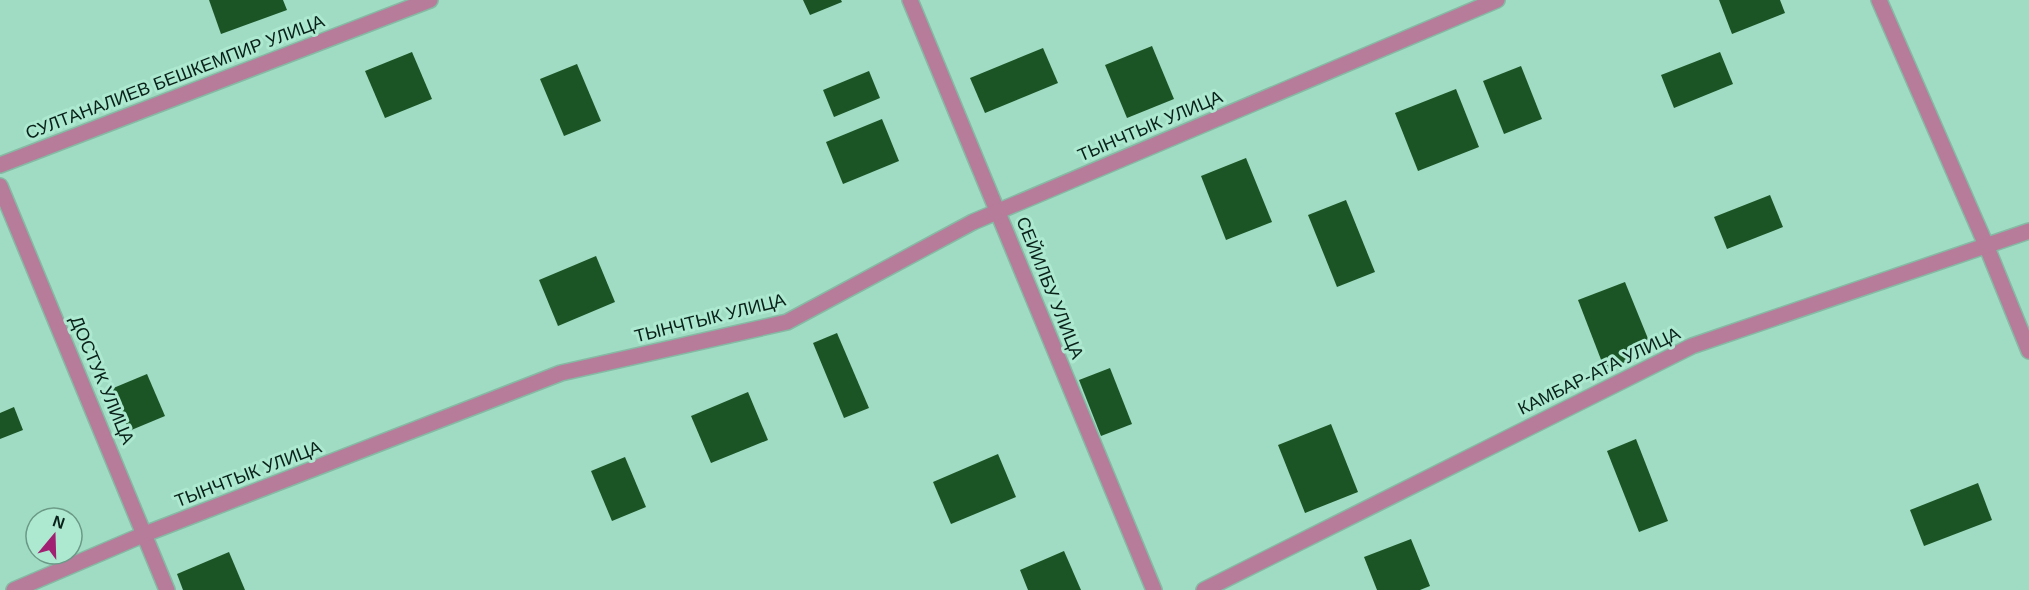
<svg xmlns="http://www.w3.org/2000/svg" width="2029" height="590" font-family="Helvetica,sans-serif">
	<rect width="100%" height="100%" fill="#a0dcc3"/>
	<g fill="#1b5526">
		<path d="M209,0H283L287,10L221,34Z"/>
		<path d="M803,0H841L842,2L810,15Z"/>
		<path d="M1719,0H1780L1785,13L1732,34Z"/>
		<path d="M1152,46L1174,99L1127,118L1105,65Z"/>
		<path d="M1043,48L1058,83L985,113L970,78Z"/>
		<path d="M412,52L432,99L385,118L365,71Z"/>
		<path d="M1720,52L1733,84L1674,108L1661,75Z"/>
		<path d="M577,64L601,121L564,136L540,79Z"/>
		<path d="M1521,66L1542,119L1504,134L1483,81Z"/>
		<path d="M869,71L880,98L834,117L823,90Z"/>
		<path d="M1456,89L1479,147L1418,171L1395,113Z"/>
		<path d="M882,119L899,161L843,184L826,142Z"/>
		<path d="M1246,158L1272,222L1226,240L1201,176Z"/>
		<path d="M1770,195L1783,227L1727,249L1714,217Z"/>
		<path d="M1346,200L1375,272L1337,287L1308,215Z"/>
		<path d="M596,256L615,302L558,326L539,280Z"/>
		<path d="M1625,282L1653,351L1605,370L1578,300Z"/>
		<path d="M837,333L869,408L844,418L813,343Z"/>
		<path d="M1110,368L1132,424L1101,436L1079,380Z"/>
		<path d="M147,374L165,416L129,431L111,389Z"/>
		<path d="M748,392L768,440L711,463L691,416Z"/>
		<path d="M14,407L23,430L0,439V413Z"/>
		<path d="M1331,424L1358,492L1305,513L1278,445Z"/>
		<path d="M1636,439L1668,521L1639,532L1607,451Z"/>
		<path d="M998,454L1016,497L951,524L933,482Z"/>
		<path d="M625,457L646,507L612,521L591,471Z"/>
		<path d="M1978,483L1992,520L1924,546L1910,510Z"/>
		<path d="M1411,539L1430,586L1420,590H1377L1364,557Z"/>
		<path d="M1064,551L1081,590H1028L1020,570Z"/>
		<path d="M229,552L245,590H183L177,574Z"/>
	</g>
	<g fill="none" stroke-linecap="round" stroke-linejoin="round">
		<g stroke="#85baa4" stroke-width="18">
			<g id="minor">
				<path d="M910,0L1154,590"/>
				<path d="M1879,0L1986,245L2029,351"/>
				<path d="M0,165L430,0"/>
				<path d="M0,186L167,590"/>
				<path d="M14,590L145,534L561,373L787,322L973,222L1497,0"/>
				<path d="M1204,590L1692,346L2029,231"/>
			</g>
		</g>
		<use href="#minor" stroke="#b67c9a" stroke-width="15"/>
	</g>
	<g text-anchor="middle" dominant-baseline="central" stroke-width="6" stroke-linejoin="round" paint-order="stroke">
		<g font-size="18" fill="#092119" stroke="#ade9d0">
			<text transform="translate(175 77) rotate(-21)">СУЛТАНАЛИЕВ БЕШКЕМПИР УЛИЦА</text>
			<text transform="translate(1150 126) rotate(-23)">ТЫНЧТЫК УЛИЦА</text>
			<text transform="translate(1050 288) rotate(68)">СЕЙИЛБУ УЛИЦА</text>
			<text transform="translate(710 318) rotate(-14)">ТЫНЧТЫК УЛИЦА</text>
			<text transform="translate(1599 371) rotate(-26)">КАМБАР-АТА УЛИЦА</text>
			<text transform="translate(102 380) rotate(67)">ДОСТУК УЛИЦА</text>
			<text transform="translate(248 474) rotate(-21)">ТЫНЧТЫК УЛИЦА</text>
		</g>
	</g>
	<g transform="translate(54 536) rotate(19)"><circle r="28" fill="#ade9d0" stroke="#6b9987" stroke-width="1.5"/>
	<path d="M0-4.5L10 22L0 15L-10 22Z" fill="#a12072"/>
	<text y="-9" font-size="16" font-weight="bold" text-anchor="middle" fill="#092119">N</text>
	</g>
</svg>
